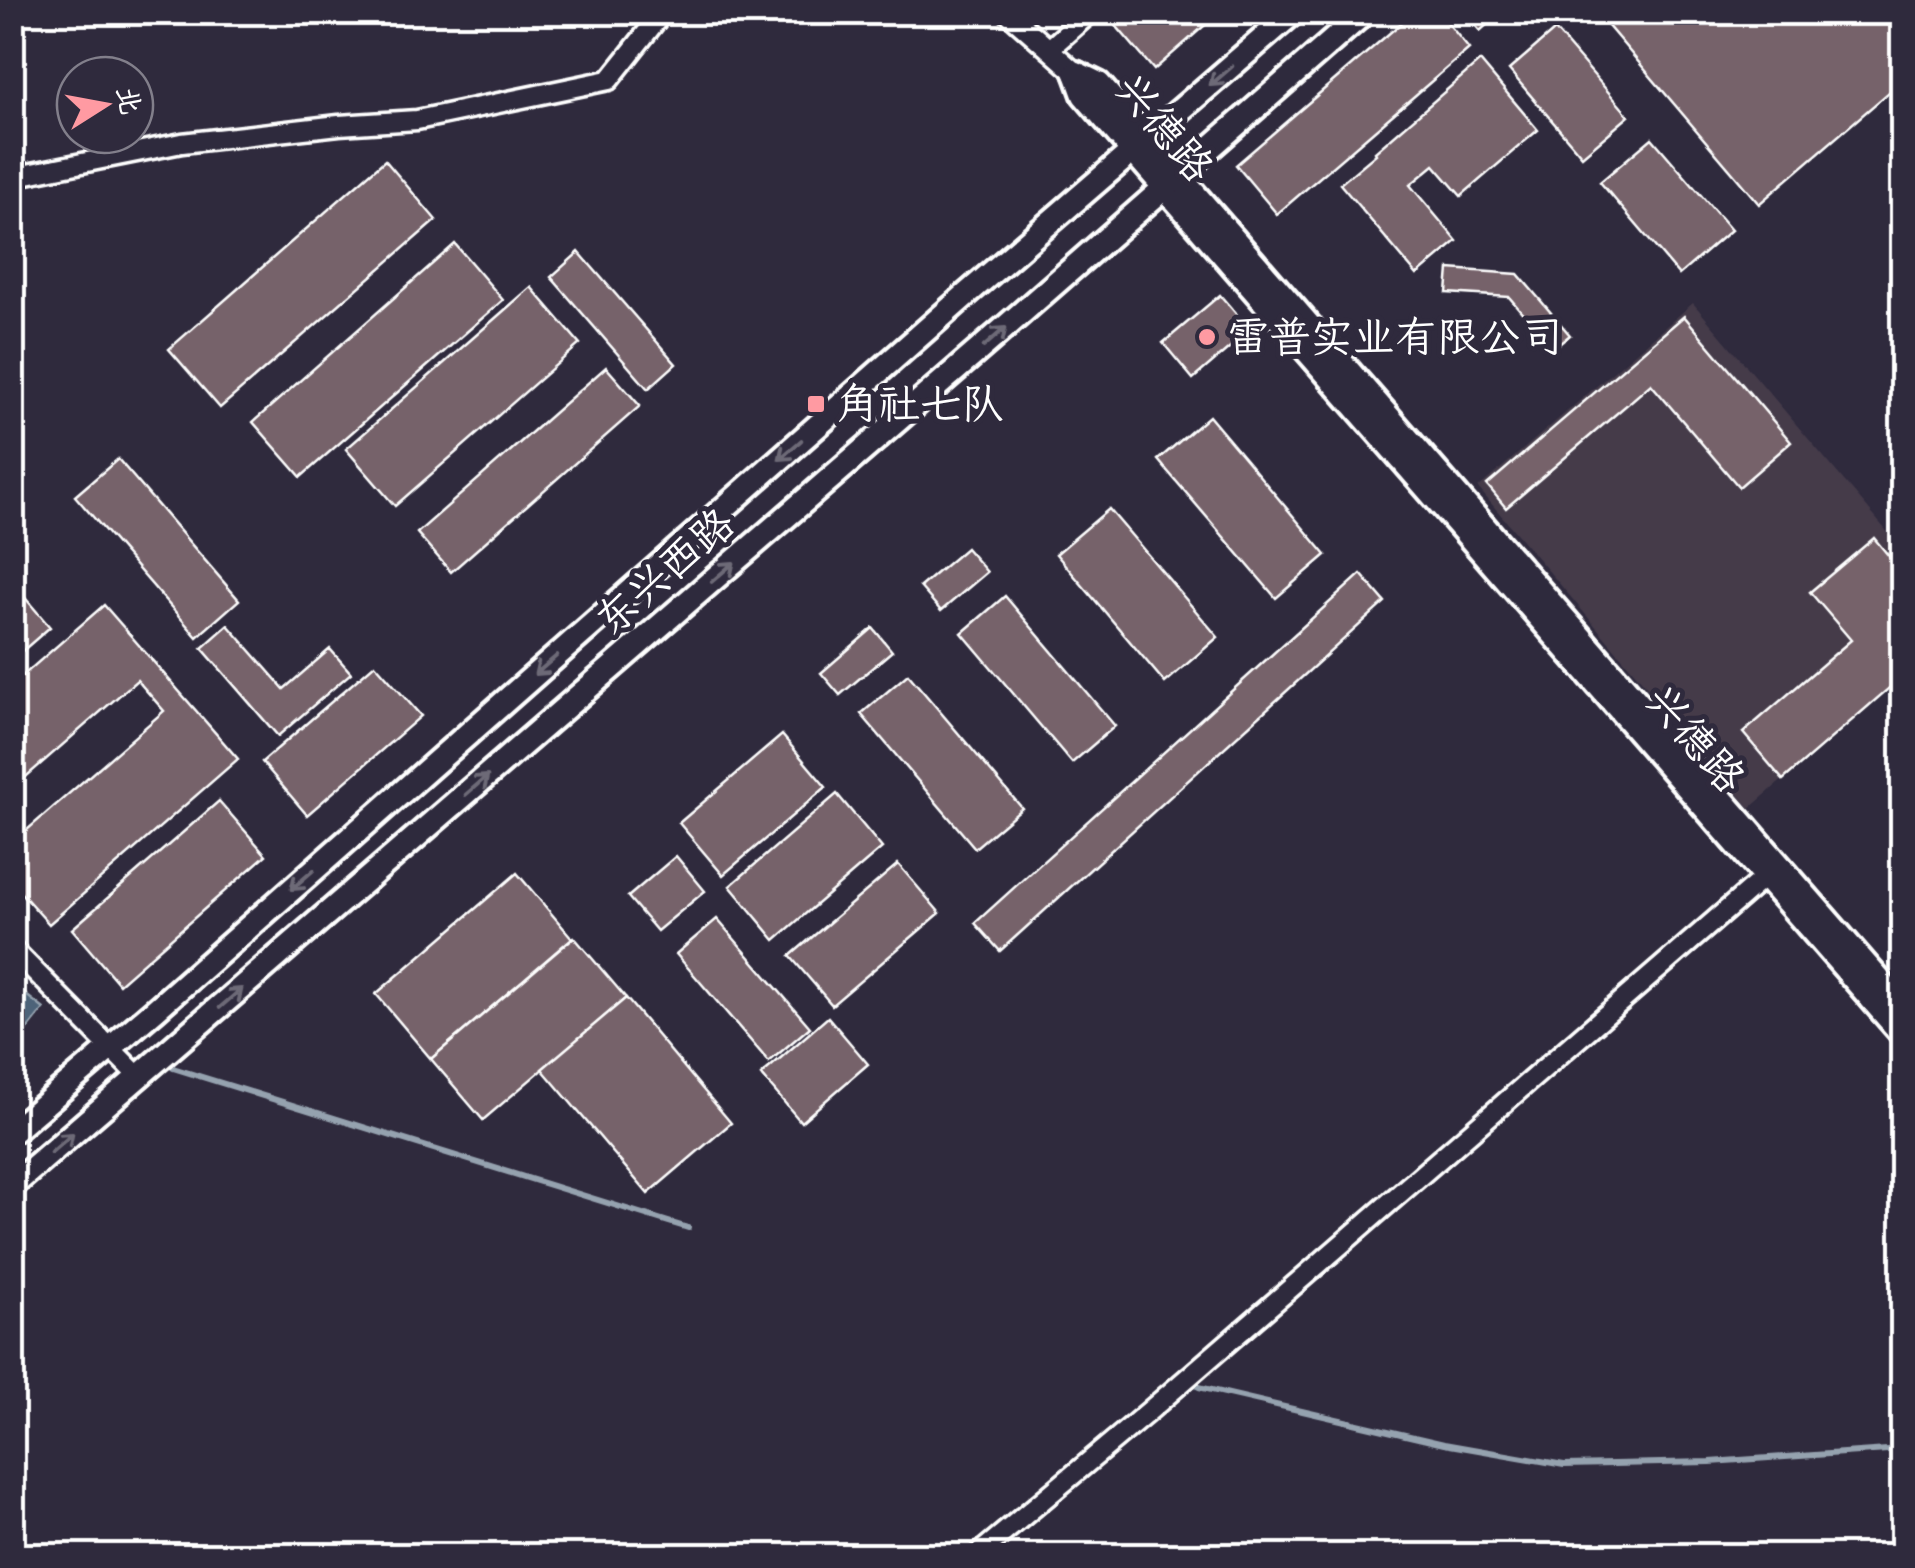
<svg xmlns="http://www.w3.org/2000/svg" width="1915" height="1568" font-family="Caveat,'LXGW WenKai TC',sans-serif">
	<rect width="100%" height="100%" fill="#2f2a3d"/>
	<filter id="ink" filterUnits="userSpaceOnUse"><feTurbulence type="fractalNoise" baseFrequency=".01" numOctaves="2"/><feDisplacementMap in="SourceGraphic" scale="20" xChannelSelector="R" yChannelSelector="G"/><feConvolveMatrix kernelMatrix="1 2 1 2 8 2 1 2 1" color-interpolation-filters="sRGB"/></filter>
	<g filter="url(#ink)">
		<path fill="#443b4a" d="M1693,303L1902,549V677L1750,808L1478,488Z"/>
		<path fill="#4e6479" stroke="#95a2af" stroke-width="2.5" d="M12,984L44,1009L17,1043L13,1040Z"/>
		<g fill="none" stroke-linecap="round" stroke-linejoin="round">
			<g stroke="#95a2af" stroke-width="6">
				<path d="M173,1068L688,1228"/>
				<path d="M1199,1387L1444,1444L1564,1465L1710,1462L1902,1449"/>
			</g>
		</g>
		<g fill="#76626a" stroke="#fff" stroke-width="2.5">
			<path d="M1122,12H1220L1154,70L1112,21Z"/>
			<path d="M1414,12H1439L1469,49L1277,214L1236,165Z"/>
			<path d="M1464,12H1501L1480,31Z"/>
			<path d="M1596,12H1902V81L1759,204Z"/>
			<path d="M1555,30L1629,116L1582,156L1509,70Z"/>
			<path d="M1480,61L1538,130L1461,196L1434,165L1410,185L1457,241L1417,275L1340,184L1376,154L1375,152Z"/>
			<path d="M1652,138L1731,230L1679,275L1600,182Z"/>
			<path d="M385,160L436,220L220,408L169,349Z"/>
			<path d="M455,244L503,300L301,477L253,422Z"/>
			<path d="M579,252L676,364L648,389L551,277Z"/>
			<path d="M1449,269L1518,274L1570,335L1553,349L1509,297L1447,293Z"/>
			<path d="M531,287L580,344L395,506L346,449Z"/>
			<path d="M1220,295L1250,330L1193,379L1163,343Z"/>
			<path d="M1684,316L1791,442L1739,487L1651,384L1506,508L1487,485Z"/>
			<path d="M606,367L640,406L451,572L417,533Z"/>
			<path d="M1209,416L1326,555L1276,598L1158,460Z"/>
			<path d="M118,459L239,600L197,637L75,496Z"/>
			<path d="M1109,509L1218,637L1165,683L1056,554Z"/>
			<path d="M1874,538L1902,572V677L1783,780L1743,733L1851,640L1810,592Z"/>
			<path d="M966,548L987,572L941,611L920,587Z"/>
			<path d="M1361,574L1385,602L1000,951L975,923Z"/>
			<path d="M21,593L50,627L12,660V600Z"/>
			<path d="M1005,596L1115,726L1072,763L962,633Z"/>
			<path d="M104,605L238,759L49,924L12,883V843L164,711L137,680L12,789V685Z"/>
			<path d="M228,625L284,689L330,649L351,673L278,736L202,648Z"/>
			<path d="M873,628L892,651L840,695L821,673Z"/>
			<path d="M375,664L421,716L307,815L262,762Z"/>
			<path d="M908,674L1022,808L975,848L861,714Z"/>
			<path d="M782,735L826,787L723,875L679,823Z"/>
			<path d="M837,794L882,848L775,940L730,886Z"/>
			<path d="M219,801L266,855L119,984L72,929Z"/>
			<path d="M676,856L705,891L657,931L628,897Z"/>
			<path d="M898,864L940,913L832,1005L790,956Z"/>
			<path d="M517,873L572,938L431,1059L376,994Z"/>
			<path d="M717,919L810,1027L769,1062L676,954Z"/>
			<path d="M574,937L626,998L483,1120L431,1059Z"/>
			<path d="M626,998L731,1123L648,1194L542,1069Z"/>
			<path d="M828,1017L868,1064L801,1122L761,1075Z"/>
		</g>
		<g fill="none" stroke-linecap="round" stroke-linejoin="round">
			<g stroke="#fff" stroke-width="25">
				<g id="street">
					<path d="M1007,12L1076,73"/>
					<path d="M1049,49L1091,12"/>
					<path d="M12,177L182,143L339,125L417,120L609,80L663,12"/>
					<path d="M12,948L139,1077"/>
					<path d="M12,1543L23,1556"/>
					<path d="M976,1556L1148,1412L1775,868"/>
				</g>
			</g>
			<g stroke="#fff" stroke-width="30">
				<g id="secondary">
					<path d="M1076,73L1084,95L1902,1034"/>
					<path d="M1076,73L1099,84L1902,1006"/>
					<path d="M12,1132L155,1010L968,293L1294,12"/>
					<path d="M12,1186L1002,330L1365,12"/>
				</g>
			</g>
			<use href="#street" stroke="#2f2a3d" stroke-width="18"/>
			<use href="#secondary" stroke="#2f2a3d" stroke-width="22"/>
		</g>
		<defs><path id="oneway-shaft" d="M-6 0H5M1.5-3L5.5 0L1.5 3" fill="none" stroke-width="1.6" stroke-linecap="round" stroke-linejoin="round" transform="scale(2.5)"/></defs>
		<g stroke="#6d6a77">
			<use href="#oneway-shaft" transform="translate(1221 76) rotate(139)"/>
			<use href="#oneway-shaft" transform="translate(995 337) rotate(-41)"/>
			<use href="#oneway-shaft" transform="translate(790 450) rotate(139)"/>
			<use href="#oneway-shaft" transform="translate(723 572) rotate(-41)"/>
			<use href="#oneway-shaft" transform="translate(546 665) rotate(139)"/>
			<use href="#oneway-shaft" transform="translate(477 785) rotate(-41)"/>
			<use href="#oneway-shaft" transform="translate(302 880) rotate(139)"/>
			<use href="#oneway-shaft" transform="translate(231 998) rotate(-41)"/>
			<use href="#oneway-shaft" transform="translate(62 1143) rotate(-41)"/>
		</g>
	</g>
	<g fill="#ff9aa2" stroke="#2f2a3d" stroke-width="4">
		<circle cx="1207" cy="337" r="10"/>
		<rect x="806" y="394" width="20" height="20" rx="5"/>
	</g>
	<g text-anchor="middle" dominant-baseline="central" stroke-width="10" stroke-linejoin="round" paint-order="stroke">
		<g font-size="42" fill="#fff" stroke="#2f2a3d">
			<text transform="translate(1164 128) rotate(50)">兴德路</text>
			<text transform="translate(665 572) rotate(-41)">东兴西路</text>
			<text transform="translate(1695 739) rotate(49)">兴德路</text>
		</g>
		<g font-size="42" fill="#fff" stroke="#2f2a3d" text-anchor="start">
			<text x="1227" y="337">雷普实业有限公司</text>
			<text x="836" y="404">角社七队</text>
		</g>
	</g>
	<rect width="1915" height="1568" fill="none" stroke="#2f2a3d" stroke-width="50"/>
	<rect x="25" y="25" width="1865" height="1518" fill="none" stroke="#fff" stroke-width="4" filter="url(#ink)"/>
	<g transform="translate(105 105) rotate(79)"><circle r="48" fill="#2f2a3d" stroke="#827f8b" stroke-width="2.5"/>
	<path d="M0-8L18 38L0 25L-18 38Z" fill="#ff9aa2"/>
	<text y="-15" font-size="28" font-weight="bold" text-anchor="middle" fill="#ffffff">北</text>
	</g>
</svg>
